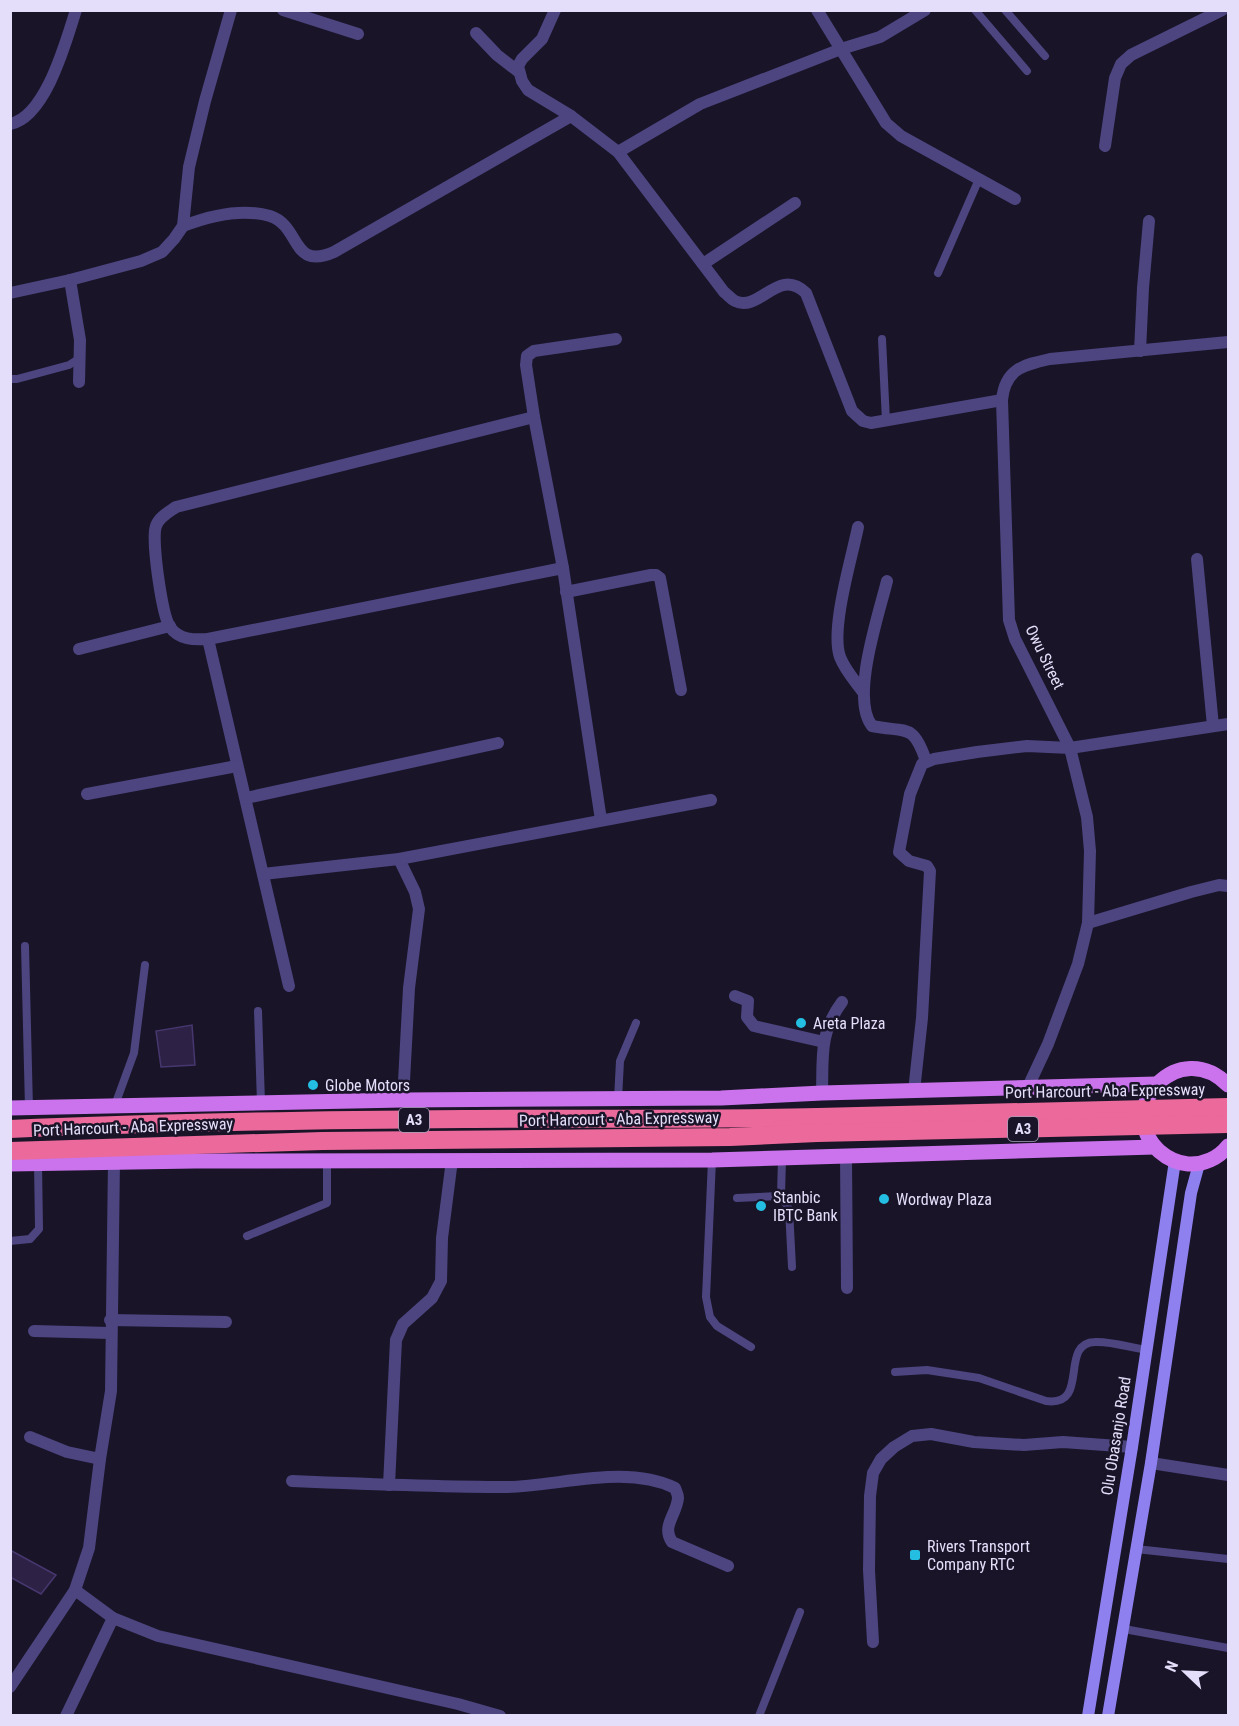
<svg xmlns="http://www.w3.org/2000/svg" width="1239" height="1726" font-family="'Roboto Condensed',sans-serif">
	<rect width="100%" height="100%" fill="#191427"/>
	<g fill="#2d2246" stroke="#47376f" stroke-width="1.5">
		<path d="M192,1025L195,1065L161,1067L156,1031Z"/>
		<path d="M10,1550L56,1575L41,1594L10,1577Z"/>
	</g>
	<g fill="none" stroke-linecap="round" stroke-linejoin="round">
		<g stroke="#4c4580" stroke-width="8">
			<path d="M975,10L1027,71"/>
			<path d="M1005,10L1045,56"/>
			<path d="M938,273L979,179"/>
			<path d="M882,339L886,421"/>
			<path d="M10,379H17L69,365L80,358"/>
			<path d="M25,946L29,1108"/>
			<path d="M258,1011L261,1103"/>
			<path d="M618,1099L620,1061L636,1023"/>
			<path d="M115,1105L134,1053L145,965"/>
			<path d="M712,1160L706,1297L710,1317L717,1326L751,1347"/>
			<path d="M781,1196L789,1209L792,1267"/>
			<path d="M737,1198L781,1196L782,1158"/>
			<path d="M247,1236L327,1203V1161"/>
			<path d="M10,1241L30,1239L39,1229L38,1163"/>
			<path d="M895,1372L927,1370L979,1378L1046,1401C1091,1407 1058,1343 1095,1342C1111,1341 1131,1348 1147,1350"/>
			<path d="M1136,1549L1228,1559"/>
			<path d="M1124,1629L1228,1648"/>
			<path d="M759,1716L800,1612"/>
		</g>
		<g stroke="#4c4580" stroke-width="12">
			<path d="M283,10L358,34"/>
			<path d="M555,10L542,39L522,59L518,66L522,81L528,90L571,116L618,152L724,292C728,295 731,299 735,301C760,313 778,266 806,293L852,411L863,421L871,423L1002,400"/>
			<path d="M817,10L886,123L901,136L1015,199"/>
			<path d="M476,33L497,55L519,72"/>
			<path d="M10,124C46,117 66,41 76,10"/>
			<path d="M1105,146L1115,78L1121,64L1131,55L1222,10"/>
			<path d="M618,152L700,104L841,49L880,37L925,10"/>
			<path d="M183,226C209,216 242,208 270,216C301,226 291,271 334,252L571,116"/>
			<path d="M703,264L795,203"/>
			<path d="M70,280L80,340L79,382"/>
			<path d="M10,293L70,280L141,261L162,252L174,239L183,226L189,167L205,101L231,10"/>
			<path d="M1140,351L1143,288L1149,221"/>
			<path d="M534,417L176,507C169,512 159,517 156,526C151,539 162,615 170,627C179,640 194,640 208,639L563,568"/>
			<path d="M858,527C852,557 830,629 840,657C845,670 855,681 863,692"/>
			<path d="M1197,559L1213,726"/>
			<path d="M887,581C879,614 850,698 872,726C906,733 913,722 926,761"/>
			<path d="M566,592L651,575H656L660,578L681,690"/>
			<path d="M208,639L289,986"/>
			<path d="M79,649L170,626"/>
			<path d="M87,794L237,766"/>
			<path d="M246,798L498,743"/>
			<path d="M601,820L563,568L534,417L526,365L527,356L534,351L616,339"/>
			<path d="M399,859L415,892L419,909L409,988L403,1100"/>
			<path d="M263,874L399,859L711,800"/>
			<path d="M1088,923L1191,892L1219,885L1228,886"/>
			<path d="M735,996L748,1001L747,1017L754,1026L824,1042"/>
			<path d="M1027,1089L1048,1044L1078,964L1088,923L1090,851L1087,817L1070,748L1015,639L1009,620L1002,400C1005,369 1023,365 1050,359L1228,342"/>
			<path d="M914,1091L922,1018L930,871L927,866L909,861L899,852L910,794L922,764L934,759L977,752L1027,746L1070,748L1228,724"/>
			<path d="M822,1093C823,1057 819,1033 842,1002"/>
			<path d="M846,1156L847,1288"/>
			<path d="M110,1320L226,1322"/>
			<path d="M34,1331L110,1333"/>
			<path d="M30,1437L67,1452L100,1459"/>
			<path d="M1151,1463L1228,1475"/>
			<path d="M292,1481C364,1484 436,1487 508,1487C560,1486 626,1464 675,1488C676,1491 678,1494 678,1498C677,1514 661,1526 672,1542L728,1566"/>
			<path d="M389,1485L396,1340L403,1324L432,1298L441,1281L442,1238L452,1160"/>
			<path d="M75,1590L113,1618L158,1636L458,1704L500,1716"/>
			<path d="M873,1642L869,1570L870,1496L873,1473L881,1459L894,1447L912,1436L931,1434L974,1442L1024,1445L1063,1442L1132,1447"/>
			<path d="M10,1687L75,1590L89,1548L100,1459L111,1391L114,1161"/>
			<path d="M66,1716L113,1618"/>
		</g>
		<g stroke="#8e81ef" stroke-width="12">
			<path d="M1088,1716L1132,1447L1175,1161"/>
			<path d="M1108,1716L1151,1463L1191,1193L1199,1164"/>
		</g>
		<g stroke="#ca73ed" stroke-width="15">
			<path d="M1228,1085C1180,1036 1113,1107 1159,1151C1167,1158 1177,1163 1188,1164C1203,1165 1219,1158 1228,1146"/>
			<path d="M10,1108L403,1100L721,1098L822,1093L1156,1084"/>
			<path d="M10,1164L195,1161L712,1160L1155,1147"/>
		</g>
		<g stroke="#eb699b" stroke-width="18">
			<path d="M10,1129C162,1122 313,1120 464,1119C582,1118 700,1120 818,1117"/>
			<path d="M10,1151L322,1141L730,1137L817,1133"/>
		</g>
		<g stroke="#eb699b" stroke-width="18">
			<path d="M818,1117L1228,1107"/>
			<path d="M817,1133L1228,1124"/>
		</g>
	</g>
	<g fill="#23bee2" stroke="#191427" stroke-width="2">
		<circle cx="801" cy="1023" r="6"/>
		<circle cx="313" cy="1085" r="6"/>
		<circle cx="884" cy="1199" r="6"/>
		<circle cx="761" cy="1206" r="6"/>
		<rect x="909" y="1549" width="12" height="12" rx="3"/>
	</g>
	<g text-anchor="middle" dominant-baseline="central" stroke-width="5" stroke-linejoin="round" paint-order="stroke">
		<g fill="#191427" stroke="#a7a1bb" stroke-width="1.5">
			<rect x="399" y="1108" width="30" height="24" rx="4.5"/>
			<rect x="1008" y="1117" width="30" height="24" rx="4.5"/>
		</g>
		<g font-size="15" font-weight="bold" fill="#e4defb">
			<text x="414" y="1120">A3</text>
			<text x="1023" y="1129">A3</text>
		</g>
		<g font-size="16" fill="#e4defb" stroke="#191427">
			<text transform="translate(1045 657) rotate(64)">Owu Street</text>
			<text transform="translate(1105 1091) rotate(-1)">Port Harcourt - Aba Expressway</text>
			<text transform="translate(619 1119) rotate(-1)">Port Harcourt - Aba Expressway</text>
			<text transform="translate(133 1127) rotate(-2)">Port Harcourt - Aba Expressway</text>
			<text transform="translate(1116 1436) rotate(-81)">Olu Obasanjo Road</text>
		</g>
		<g font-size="16" fill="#e4defb" stroke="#191427" text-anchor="start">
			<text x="813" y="1023">Areta Plaza</text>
			<text x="325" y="1085">Globe Motors</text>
			<text x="773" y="1197">Stanbic<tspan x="773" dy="18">IBTC Bank</tspan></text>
			<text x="896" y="1199">Wordway Plaza</text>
			<text x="927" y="1546">Rivers Transport<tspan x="927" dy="18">Company RTC</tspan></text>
		</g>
	</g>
	<rect width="1239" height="1726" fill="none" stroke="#e4defb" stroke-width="24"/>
	<g transform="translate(1185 1672) rotate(293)" stroke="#191427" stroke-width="4.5" paint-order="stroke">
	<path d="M0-4.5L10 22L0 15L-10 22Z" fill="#e4defb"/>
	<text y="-9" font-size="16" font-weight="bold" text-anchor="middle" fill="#e4defb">N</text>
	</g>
</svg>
